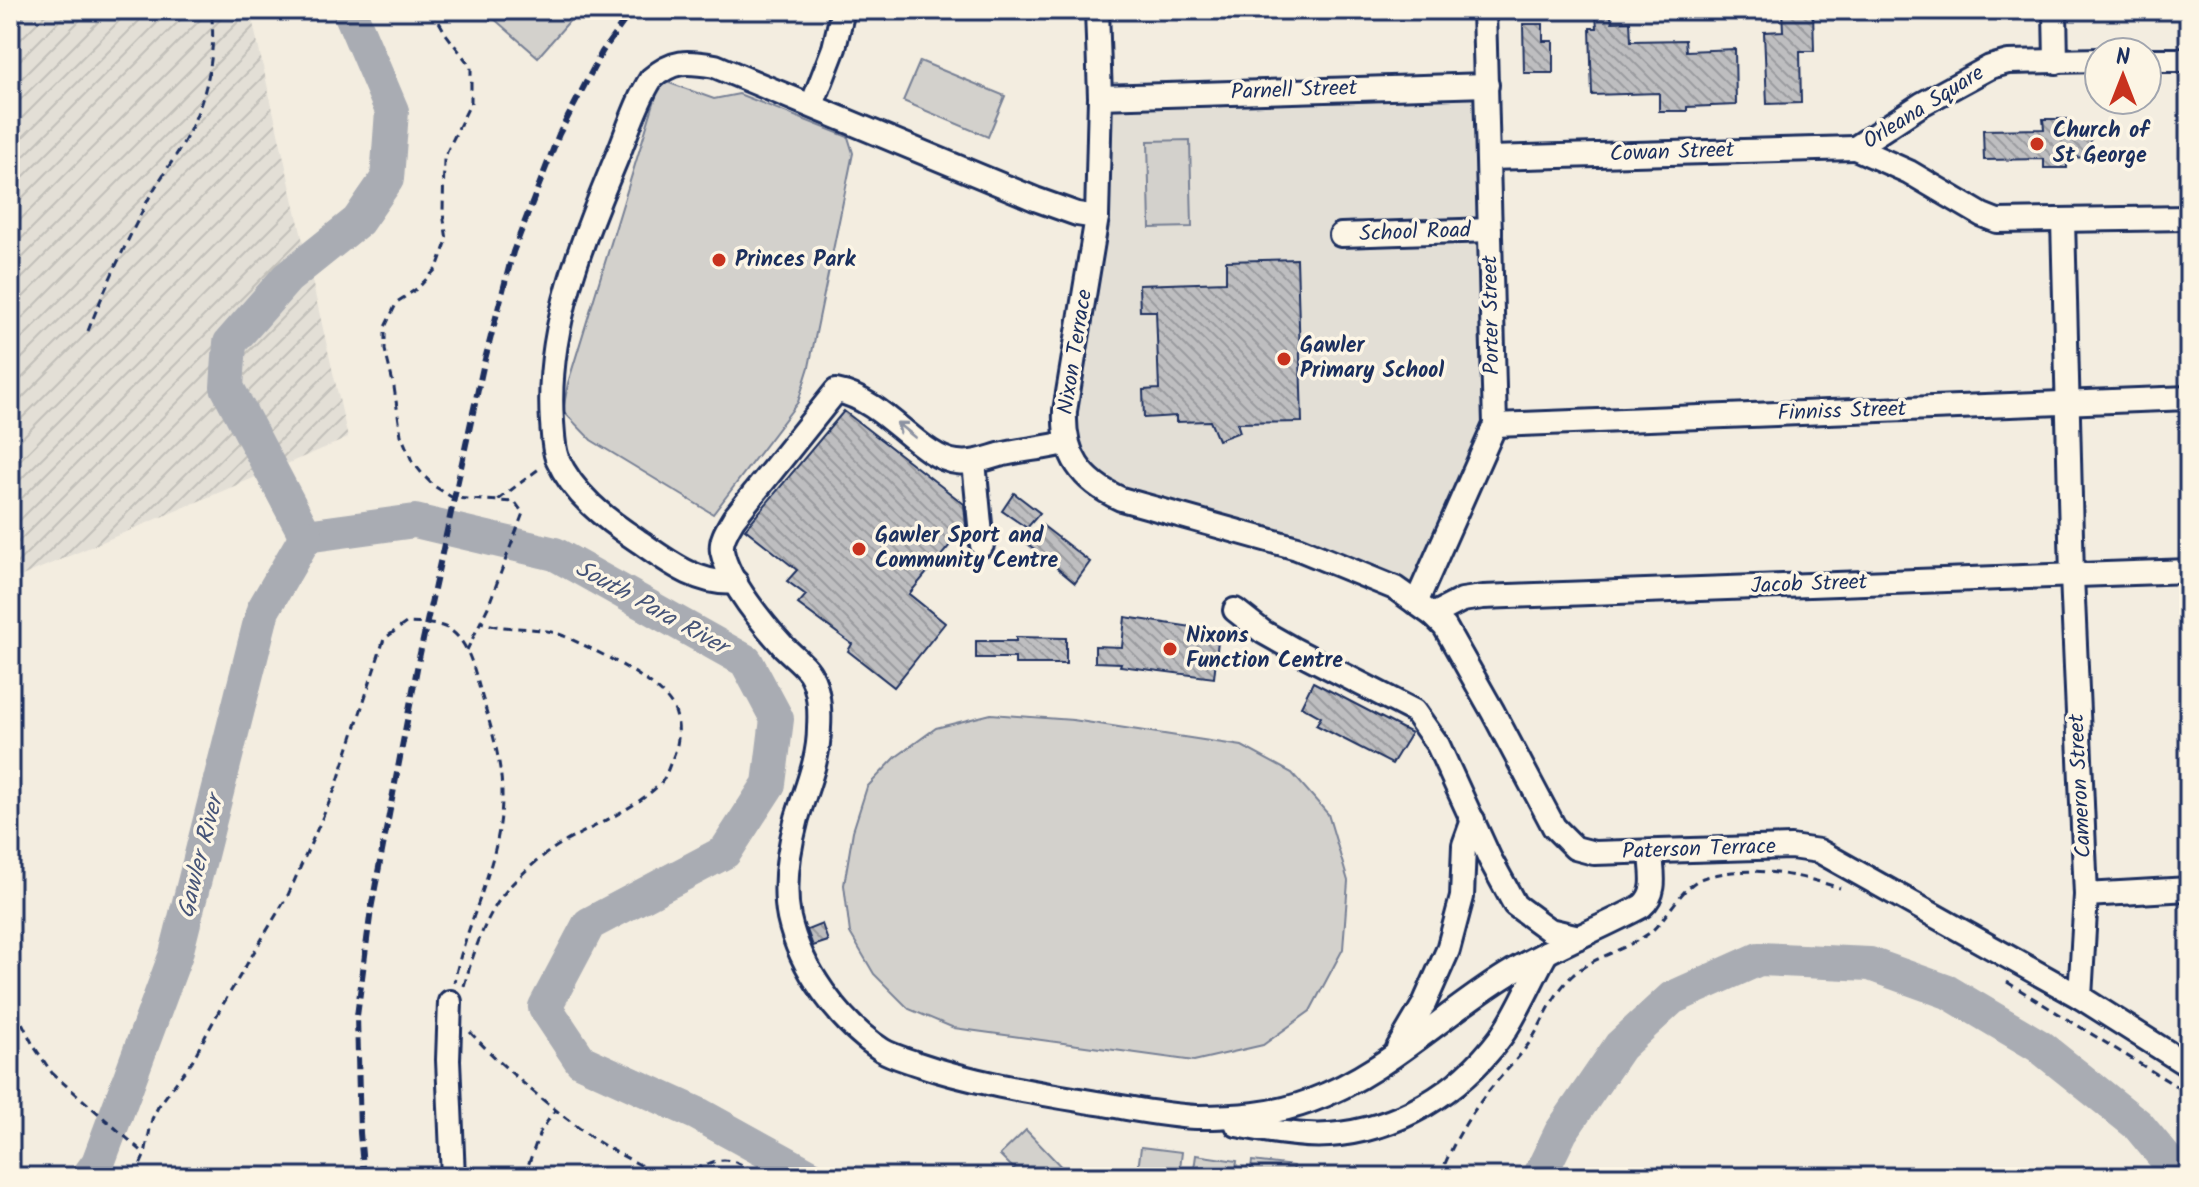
<svg xmlns="http://www.w3.org/2000/svg" width="2199" height="1187" font-family="Kalam,sans-serif">
	<defs>
		<pattern id="industrial-furrows" width="10" height="10" patternUnits="userSpaceOnUse" patternTransform="scale(2)"><rect width="10" height="10" fill="#e3dfd6"/><path d="M-1 1l2-2M0 10L10 0M9 11l2-2" fill="none" stroke="#c2c0ba"/></pattern>
		<pattern id="building-back-hatch" width="6" height="6" patternUnits="userSpaceOnUse" patternTransform="scale(2)"><rect width="6" height="6" fill="#bebec0"/><path d="M-1 5l2 2M0 0l6 6M5-1l2 2" fill="none" stroke="#9a9b9f"/></pattern>
	</defs>
	<rect width="100%" height="100%" fill="#f3ede0"/>
	<filter id="ink" filterUnits="userSpaceOnUse"><feTurbulence type="fractalNoise" baseFrequency=".0125" numOctaves="2"/><feDisplacementMap in="SourceGraphic" scale="16" xChannelSelector="R" yChannelSelector="G"/><feConvolveMatrix kernelMatrix="1 2 1 2 8 2 1 2 1" color-interpolation-filters="sRGB"/></filter>
	<g filter="url(#ink)">
		<path fill="#e3dfd6" d="M1487,85L1495,425L1416,603L1395,588L1121,499L1066,443L1100,97Z"/>
		<path fill="url(#industrial-furrows)" d="M10,10H250L348,438L10,581Z"/>
		<g fill="#d3d1cc" stroke="#778095" stroke-width="2">
			<path d="M484,10H579L538,57Z"/>
			<path d="M920,61L1005,96L988,137L903,101Z"/>
			<path d="M661,80L714,99L739,94L848,137L853,153L809,367L798,402L713,514L591,440L563,411L568,383Z"/>
			<path d="M1190,140L1192,227L1150,228L1148,141Z"/>
			<path d="M991,714L1073,720L1242,746L1292,773L1328,814L1348,881L1343,949L1310,1011L1263,1045L1194,1061L954,1028L909,1009L874,974L850,933L844,885L853,831L867,787L896,757L936,728Z"/>
			<path d="M1026,1130L1071,1177H1022L1000,1155Z"/>
			<path d="M1141,1147L1182,1152L1179,1177H1137Z"/>
			<path d="M1196,1155L1237,1161L1235,1177H1193Z"/>
			<path d="M1252,1161L1294,1166L1292,1177H1250Z"/>
		</g>
		<g fill="none" stroke-linecap="round" stroke-linejoin="round">
			<g stroke="#a9acb3" stroke-width="34">
				<path d="M306,536L415,521L555,554L746,661L777,719L769,784L725,852L589,924L545,1007L581,1061L698,1114L812,1177"/>
				<path d="M306,536L227,387L230,343L287,278L358,221L387,179L392,111L349,10"/>
				<path d="M88,1177L98,1163L176,954L263,610L306,536"/>
				<path d="M1539,1177L1561,1132L1620,1046L1672,998L1759,959L1870,964L1948,992L2039,1046L2138,1125L2181,1177"/>
			</g>
		</g>
		<g fill="url(#building-back-hatch)" stroke="#1b2f5e" stroke-width="2">
			<path d="M1782,10H1813L1814,51H1800L1801,103L1767,104L1764,32L1783,31Z"/>
			<path d="M1596,16H1611L1612,22L1630,21L1631,41L1685,40L1686,51L1735,49L1736,105L1687,107V111H1659V93L1592,95L1590,28H1597Z"/>
			<path d="M1523,24H1543V41H1553V73H1524Z"/>
			<path d="M2043,119H2068V129H2091V157L2067,158V168H2044V159L1984,160L1983,130L2044,129Z"/>
			<path d="M1297,259L1302,422L1237,423L1240,432L1218,440L1210,421L1176,422V416L1144,418L1143,390L1159,389L1156,311H1140L1139,285L1226,282V261Z"/>
			<path d="M844,411L964,504L966,526L909,594L945,623L894,687L848,651L852,644L798,604L806,595L787,581L797,570L745,529Z"/>
			<path d="M1014,493L1040,513L1027,528L1002,511Z"/>
			<path d="M1042,525L1090,562L1075,583L1028,544Z"/>
			<path d="M1125,617L1219,631L1214,678L1120,666L1121,663L1095,662V646L1122,647Z"/>
			<path d="M1016,637L1066,638V664H1015V658H976V641H1016Z"/>
			<path d="M1313,682L1411,733L1392,764L1316,725L1321,717L1301,706Z"/>
			<path d="M822,924L828,941L813,946L807,930Z"/>
		</g>
		<g fill="none" stroke-linecap="round" stroke-linejoin="round">
			<g stroke="#1b2f5e" stroke-width="28">
				<g id="minor">
					<path d="M1097,10L1100,97L1097,217L1065,411C1063,455 1081,481 1121,499L1297,548L1395,588L1433,615L1445,627L1493,712L1554,827L1575,848L1594,853L1791,847L1819,851L2080,997L2189,1066"/>
					<path d="M2055,10L2056,62"/>
					<path d="M2099,60L2008,62L1990,67L1922,104L1855,148L1909,172L1982,215L1997,221L2189,218"/>
					<path d="M2147,60H2189"/>
					<path d="M1100,97L1487,85"/>
					<path d="M812,105L834,48L843,10"/>
					<path d="M1489,158L1855,148"/>
					<path d="M2063,220L2072,576L2086,895L2080,997"/>
					<path d="M1341,235L1490,230"/>
					<path d="M1495,425L2189,398"/>
					<path d="M1066,443C1044,448 1021,450 999,455C985,459 972,464 957,462C919,458 886,400 836,391L734,518C728,528 720,540 722,551C728,582 764,625 784,647C792,655 803,663 809,672C819,687 820,711 819,728C819,760 806,788 797,818C789,848 783,887 789,918C800,968 839,1022 882,1050C892,1056 904,1059 915,1063C973,1083 1037,1093 1097,1103C1130,1108 1164,1116 1197,1117C1235,1117 1273,1115 1310,1101C1385,1074 1441,1015 1508,974C1551,947 1598,930 1642,906C1658,892 1652,873 1651,853"/>
					<path d="M974,462L982,545"/>
					<path d="M736,582C698,586 666,560 637,540C605,519 573,494 557,458C553,447 553,434 552,422C545,328 584,236 619,152C629,127 637,101 651,79C673,60 686,61 715,66L1035,199L1077,214L1097,217"/>
					<path d="M1416,603L1495,425L1484,10"/>
					<path d="M1235,610L1263,632L1293,649L1414,711L1438,745L1490,859L1515,905L1549,930L1579,937"/>
					<path d="M1433,615L1462,600L1483,597L2189,571"/>
					<path d="M2086,895L2189,889"/>
					<path d="M450,1002L448,1060L453,1177"/>
					<path d="M1398,1048L1424,1004L1448,950L1462,897L1464,845L1473,820"/>
					<path d="M1237,1125C1262,1130 1304,1137 1329,1135C1397,1130 1459,1093 1500,1038C1517,1015 1532,978 1547,952"/>
				</g>
			</g>
			<g stroke="#1b2f5e" stroke-width="3" stroke-dasharray="8 6" stroke-linecap="butt">
				<path d="M432,10L446,34L471,67V102L444,158L443,213L447,240L437,268L418,288L397,302L385,327V350L394,387L401,435L412,461L424,476L434,486L453,498L515,502L523,513L488,607L467,650"/>
				<path d="M88,331C106,285 127,241 149,198C160,178 174,160 185,140C206,100 217,55 211,10"/>
				<path d="M498,500L540,468"/>
				<path d="M2007,982L2189,1094"/>
				<path d="M464,986C475,948 488,906 518,878C531,866 546,852 561,844C591,827 635,809 660,784C666,778 669,765 673,757C680,742 681,719 671,704C654,678 593,649 564,636C535,624 507,632 481,622"/>
				<path d="M10,998L33,1045L52,1073L145,1154"/>
				<path d="M470,1032C505,1070 549,1106 591,1137C612,1152 638,1162 660,1177"/>
				<path d="M135,1177L145,1154L152,1119L158,1107L192,1061L219,1011L288,895L336,787L384,639L406,623C417,624 432,623 442,626C468,635 474,670 481,693C490,724 502,761 502,794C503,859 466,921 454,983"/>
				<path d="M524,1177L540,1132L556,1109"/>
				<path d="M682,1177C720,1157 725,1152 762,1177"/>
				<path d="M1440,1177C1451,1145 1470,1114 1491,1088C1503,1074 1516,1061 1527,1046C1544,1023 1551,995 1573,975C1593,957 1625,950 1648,934C1666,921 1682,885 1703,878C1748,864 1796,874 1840,888"/>
			</g>
			<use href="#minor" stroke="#fcf5e5" stroke-width="22"/>
			<path stroke="#1b2f5e" stroke-width="6" stroke-dasharray="12 6" stroke-linecap="butt" d="M364,1177L360,1133L357,1016L371,909L419,658L483,367L513,252L559,134L602,52L632,10"/>
		</g>
		<defs><path id="oneway-shaft" d="M-6 0H5M1.5-3L5.5 0L1.5 3" fill="none" stroke-width="1.6" stroke-linecap="round" stroke-linejoin="round" transform="scale(2)"/></defs>
		<use stroke="#8c92a2" href="#oneway-shaft" transform="translate(906 430) rotate(-141)"/>
	</g>
	<g fill="#c8321e" stroke="#fcf5e5" stroke-width="3">
		<circle cx="2037" cy="144" r="8"/>
		<circle cx="719" cy="260" r="8"/>
		<circle cx="1284" cy="359" r="8"/>
		<circle cx="859" cy="549" r="8"/>
		<circle cx="1170" cy="649" r="8"/>
	</g>
	<g text-anchor="middle" dominant-baseline="central" stroke-width="7" stroke-linejoin="round" paint-order="stroke">
		<g font-size="22" fill="#1b2f5e" stroke="#fcf5e5">
			<text transform="translate(1294 91) rotate(-2)">Parnell Street</text>
			<text transform="translate(1924 108) rotate(-32)">Orleana Square</text>
			<text transform="translate(1672 153) rotate(-2)">Cowan Street</text>
			<text transform="translate(1415 233) rotate(-2)">School Road</text>
			<text transform="translate(1492 315) rotate(-91)">Porter Street</text>
			<text transform="translate(1076 352) rotate(-81)">Nixon Terrace</text>
			<text transform="translate(1842 412) rotate(-2)">Finniss Street</text>
			<text transform="translate(1809 585) rotate(-2)">Jacob Street</text>
			<text transform="translate(2081 786) rotate(-93)">Cameron Street</text>
			<text transform="translate(1699 850) rotate(-2)">Paterson Terrace</text>
		</g>
		<g font-size="22" font-weight="bold" fill="#1b2f5e" stroke="#fcf5e5" text-anchor="start">
			<text x="2053" y="131">Church of<tspan x="2053" dy="25">St George</tspan></text>
			<text x="735" y="260">Princes Park</text>
			<text x="1300" y="346">Gawler<tspan x="1300" dy="25">Primary School</tspan></text>
			<text x="875" y="536">Gawler Sport and<tspan x="875" dy="25">Community Centre</tspan></text>
			<text x="1186" y="636">Nixons<tspan x="1186" dy="25">Function Centre</tspan></text>
		</g>
		<g font-size="24" font-style="italic" fill="#465478" stroke="#fcf5e5">
			<text transform="translate(651 608) rotate(29)">South Para River</text>
			<text transform="translate(201 857) rotate(-76)">Gawler River</text>
		</g>
	</g>
	<rect width="2199" height="1187" fill="none" stroke="#fcf5e5" stroke-width="40"/>
	<rect x="20" y="20" width="2159" height="1147" fill="none" stroke="#1b2f5e" stroke-width="3" filter="url(#ink)"/>
	<g transform="translate(2123 76)"><circle r="38" fill="#fcf5e5" stroke="#a2a6af" stroke-width="2"/>
	<path d="M0-6L14 30L0 20L-14 30Z" fill="#c8321e"/>
	<text y="-12" font-size="22" font-weight="bold" text-anchor="middle" fill="#1b2f5e">N</text>
	</g>
</svg>
